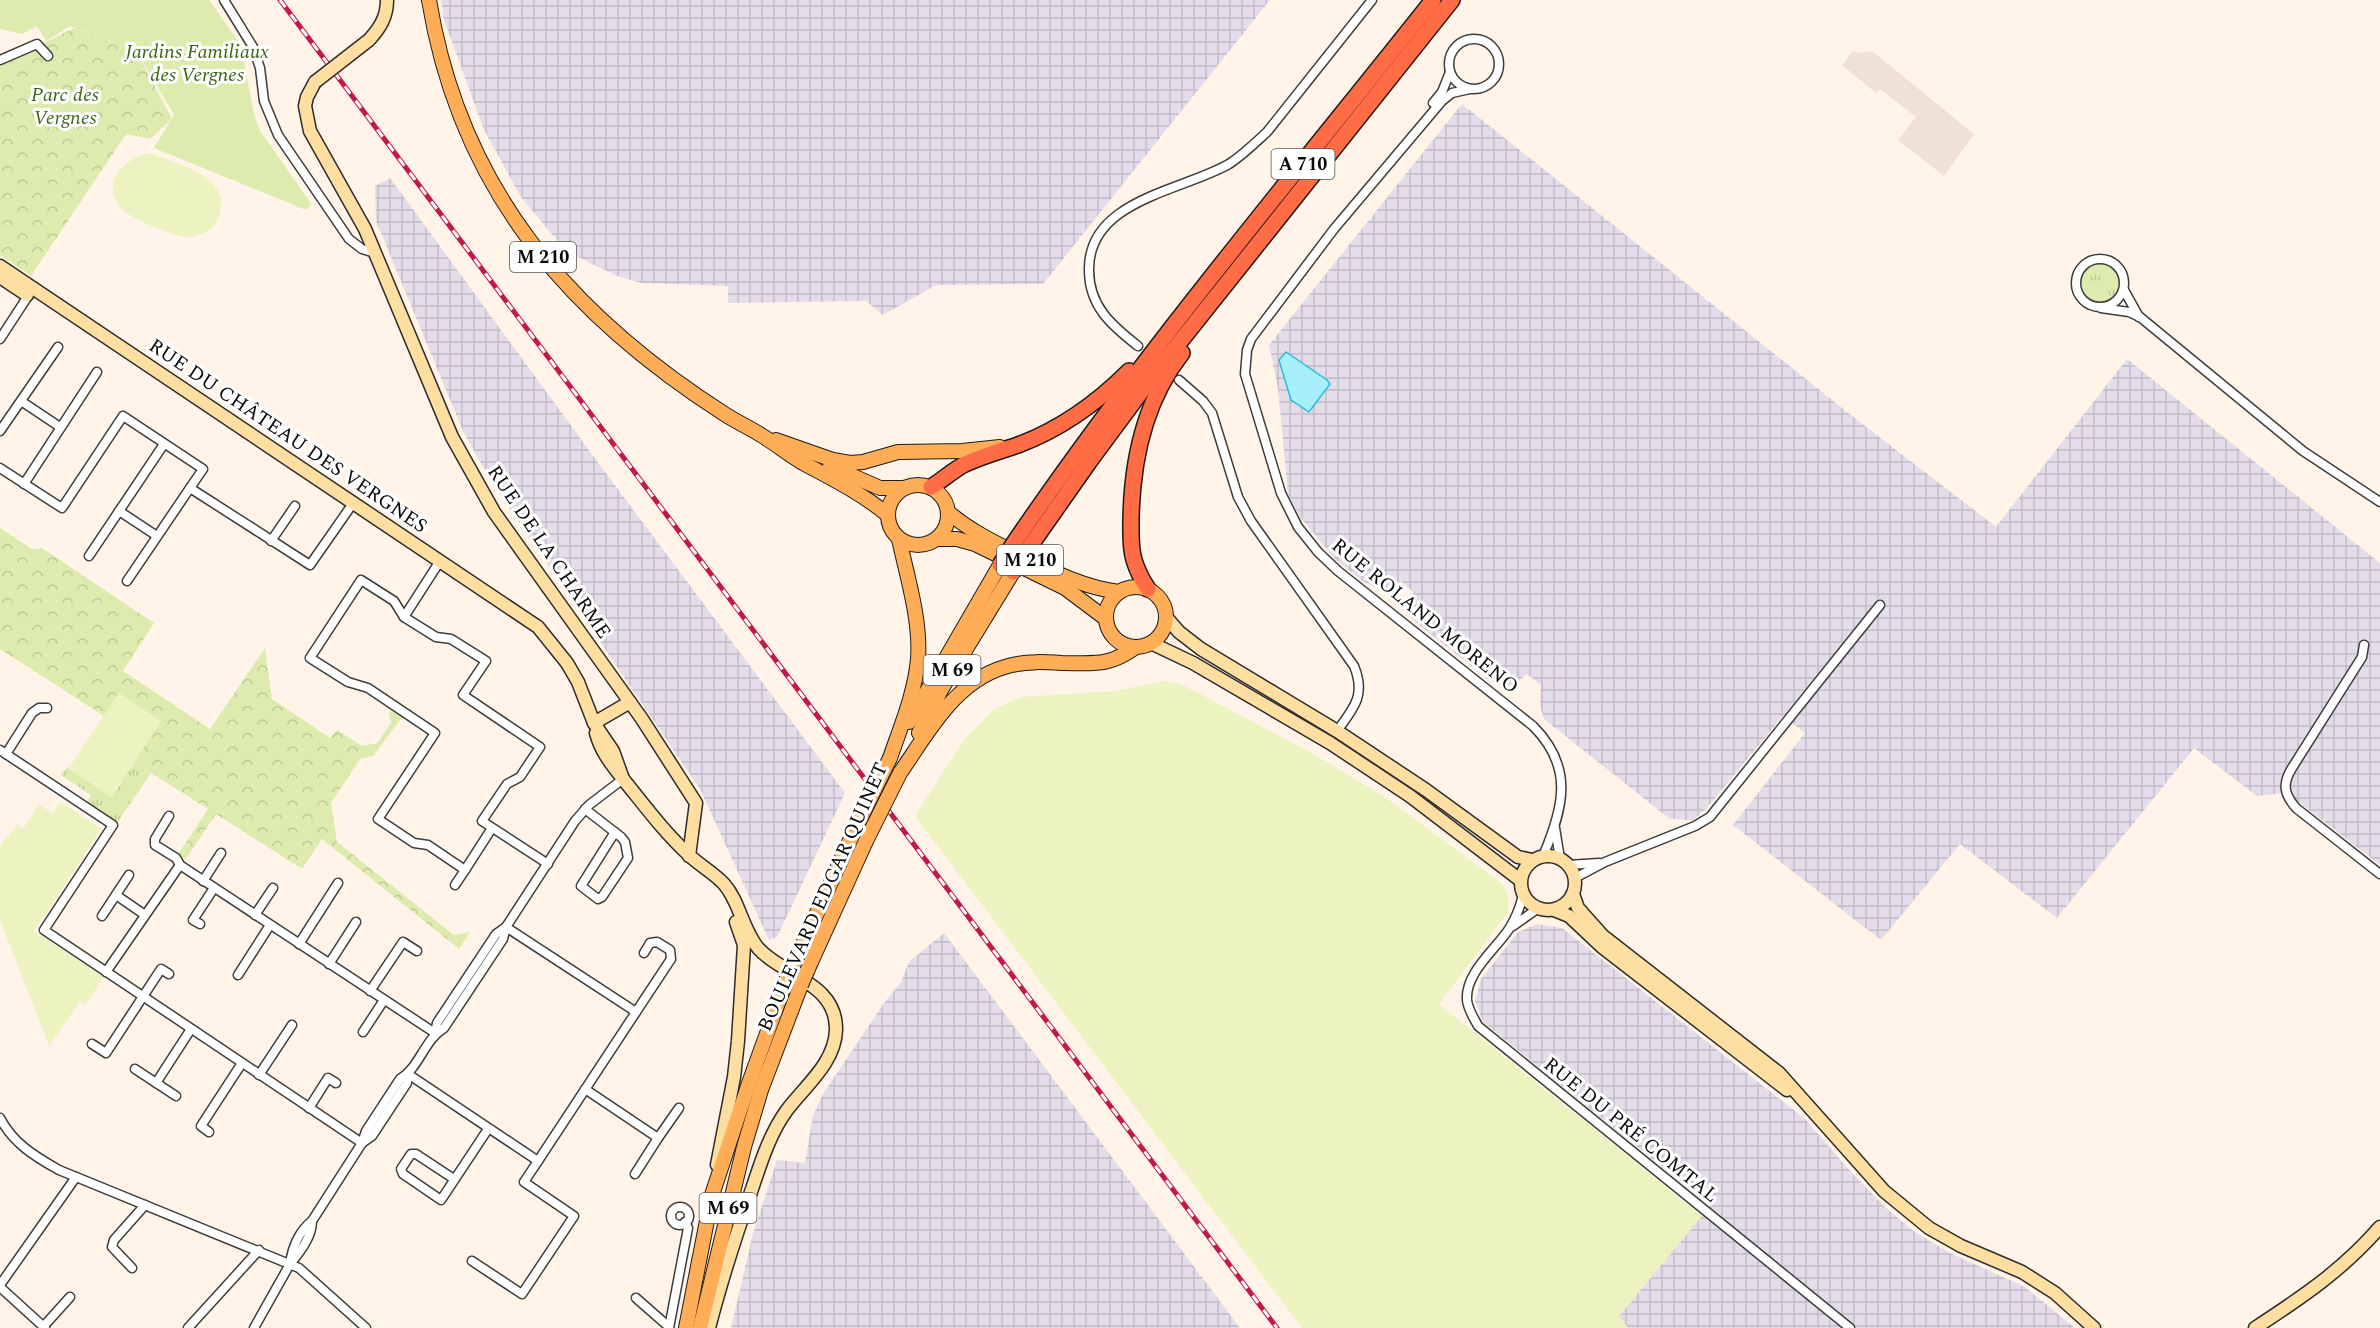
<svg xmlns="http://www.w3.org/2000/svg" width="2380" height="1328" font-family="Spectral,serif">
	<defs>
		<pattern id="industrial-grid" width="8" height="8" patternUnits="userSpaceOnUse" patternTransform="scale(1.5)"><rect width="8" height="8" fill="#e5dcea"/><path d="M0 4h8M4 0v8" fill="none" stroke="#c3bbc7"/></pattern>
		<pattern id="grass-tufts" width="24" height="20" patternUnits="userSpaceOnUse" patternTransform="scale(1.5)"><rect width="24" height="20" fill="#ddecae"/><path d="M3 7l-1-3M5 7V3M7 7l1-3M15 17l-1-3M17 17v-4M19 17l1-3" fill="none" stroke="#bcc994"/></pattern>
		<pattern id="park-crowns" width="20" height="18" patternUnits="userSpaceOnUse" patternTransform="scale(1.5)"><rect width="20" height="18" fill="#ddecae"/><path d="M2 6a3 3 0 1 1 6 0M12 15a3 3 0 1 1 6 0" fill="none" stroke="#bcc994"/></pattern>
	</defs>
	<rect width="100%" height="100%" fill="#fff4e7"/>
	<g fill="url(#industrial-grid)">
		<path d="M441,0H1270L1043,284L936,285L883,315L866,301L728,303V286L641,283L617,276L578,257L561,245L521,197L484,130L444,20Z"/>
		<path d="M1462,104L1852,416L1996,527L2127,359L2380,563V865L2287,793L2257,796L2194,748L2057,918L1960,844L1881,940L1733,825L1805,733L1783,716L1705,810L1693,820L1670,819L1544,719L1540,706L1541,685L1527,674L1512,686H1502L1490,681L1413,620L1410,613L1413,592L1401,581L1389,588H1377L1364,582L1336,560L1300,517L1288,494L1278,388L1269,345Z"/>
		<path d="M390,178L602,468L845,793L777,937L769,940L700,789L489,478L463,431L376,221L375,186Z"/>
		<path d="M1537,924L1562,928L1804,1118L1852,1173L1885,1207L1912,1230L1948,1252L2025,1287L2075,1328H1628L1619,1316L1710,1206L1483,1022L1475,1001L1481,979L1518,932Z"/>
		<path d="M944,933L1240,1328H731L753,1234L777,1160L805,1163L813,1115L823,1094L884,1003L901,982L909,962Z"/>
	</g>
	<g fill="url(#grass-tufts)">
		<circle cx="2100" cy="283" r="20"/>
		<path d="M134,762L151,773L115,826L84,806L91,795L61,775L67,767L112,797Z"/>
	</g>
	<g fill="url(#park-crowns)">
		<path d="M74,28L136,50L172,119L150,139L126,134L31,276L0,255V65Z"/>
		<path d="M0,528L32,549L42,548L154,623L123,671L210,729L265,648L272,699L330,738L337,730L362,746L377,743L391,723L389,713L391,711L402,717L373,756L360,759L331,803L337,842L454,935L470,932L459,949L322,839L302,869L216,814L185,860L177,856L208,809L134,762L161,721L119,694L104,716L0,649Z"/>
	</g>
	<path fill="#ddecae" d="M0,0H209L241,45L254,115L261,132L312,205L306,210L154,148L174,115L136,50L70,26L46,41L37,26L22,34L0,29Z"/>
	<g fill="#edf2c1">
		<path d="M146,154H153C180,166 236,177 218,219C213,230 200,236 188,237C175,237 129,218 121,208C101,184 121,161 146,154Z"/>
		<path d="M1165,681L1182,685L1202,695L1310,752L1385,797L1501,883C1508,892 1510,900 1508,912L1439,1004L1702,1216L1619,1316L1628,1328H1302L915,816L964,740L994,709L1021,697L1114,691Z"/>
		<path d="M119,693L161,721L112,797L69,768Z"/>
		<path d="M60,802L101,829L34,931L104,977L85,1005L80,1001L49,1046L0,920V846L18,824L23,829L39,805L53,813Z"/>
	</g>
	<path fill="#eee2d7" d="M1853,51L1857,53L1872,51L1974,134L1944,176L1898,140L1916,117L1880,89L1876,93L1842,65Z"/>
	<path fill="#a7f0fb" stroke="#28bcd7" stroke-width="1.5" d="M1286,352L1327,380L1330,384L1309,412L1291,400L1279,360Z"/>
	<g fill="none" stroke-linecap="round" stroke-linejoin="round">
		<g stroke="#3d3d3d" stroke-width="11">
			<g id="street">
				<path d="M224,0L253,47L260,68L264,101L278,135L349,239L362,249L375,253"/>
				<circle cx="1474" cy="64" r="25"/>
				<path d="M0,60L37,44L48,56"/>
				<path d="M1470,89L1452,93L1442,101L1334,229L1251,339L1247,350L1245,374L1281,493L1298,527L1318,552L1338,571L1533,726C1574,767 1564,807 1543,856"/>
				<path d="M1433,103L1442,92L1450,72"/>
				<circle cx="2100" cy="283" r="24"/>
				<path d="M2124,290L2139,317"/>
				<path d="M2101,308L2129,312L2140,317L2303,451L2380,502"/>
				<path d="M0,339L28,296"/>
				<path d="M1138,346C1111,325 1089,306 1089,270C1088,200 1182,191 1229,164C1243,155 1255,143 1267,132L1372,0"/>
				<path d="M1179,380L1203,401L1212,413L1238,497L1251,521L1354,666C1366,695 1354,708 1337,731"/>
				<path d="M21,401L60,427"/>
				<path d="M0,431L58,347"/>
				<path d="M0,468L62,508L123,416L203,469L190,488L310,565L349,509"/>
				<path d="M24,484L97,372"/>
				<path d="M119,511L157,536"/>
				<path d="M271,541L295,506"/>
				<path d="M89,556L164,444"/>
				<path d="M127,581L190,488"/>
				<path d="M404,617L440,561"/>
				<path d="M2364,645L2362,657L2292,768C2282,784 2284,794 2296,808L2380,874"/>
				<path d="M0,750L113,825L44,930L362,1143"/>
				<path d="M6,754L32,713L39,708H47"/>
				<path d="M585,809L621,837L625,842L628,858L602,897L598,899L581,886L615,832"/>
				<path d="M169,816L155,839V845L176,858L180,865L435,1033"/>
				<path d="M492,828L465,870L428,845L414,843L378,819L435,733L368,688L348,682L310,658L361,580L394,601L404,617L436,637L451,639L486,661L463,695L540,747L520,777L507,784L482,821L548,864"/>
				<path d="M1555,828L1560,859"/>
				<path d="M1568,865L1599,863"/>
				<path d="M1575,878L1605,862L1695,826L1710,817L1880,605"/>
				<path d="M203,881L221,853"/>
				<path d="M455,885L465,870"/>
				<path d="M116,895L145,915"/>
				<path d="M1523,895C1520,908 1516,918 1509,929C1495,950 1465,973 1467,1000C1468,1010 1474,1018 1478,1026L1850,1328"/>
				<path d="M255,915L273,888"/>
				<path d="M102,916L129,875"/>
				<path d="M200,924L193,920L214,888"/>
				<path d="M1513,926L1537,909"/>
				<path d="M299,944L338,883"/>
				<path d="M329,964L356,922"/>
				<path d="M106,972L180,865"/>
				<path d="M238,975L270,925"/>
				<path d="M370,991L403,942L417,951"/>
				<path d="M636,1012L671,959L670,950L657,942L650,943L644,953"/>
				<path d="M363,1032L384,1000"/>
				<path d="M435,1033L437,1023L496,934L506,927"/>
				<path d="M92,1044L106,1053L161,969L169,974"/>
				<path d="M135,1069L176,1096"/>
				<path d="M408,1074L538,1161L636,1012L506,927"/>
				<path d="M259,1075L292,1025"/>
				<path d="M156,1083L191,1029"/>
				<path d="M585,1089L658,1138L635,1174"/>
				<path d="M309,1108L328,1078L336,1083"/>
				<path d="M0,1118C13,1143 34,1156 59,1170L299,1268L366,1328"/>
				<path d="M209,1132L201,1126L242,1063"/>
				<path d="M658,1138L679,1108"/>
				<path d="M362,1143L372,1136L407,1083L408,1074"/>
				<path d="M454,1179L416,1154H411L401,1169L403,1174L441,1200L488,1129"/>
				<circle cx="680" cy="1216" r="9"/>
				<path d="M472,1261L522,1294L574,1216L524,1182L538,1161"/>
				<path d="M290,1264C292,1248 299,1231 312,1221L362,1143L366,1131L400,1079C420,1067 424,1040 444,1028L503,939L506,927L575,821L589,805L623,779"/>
				<path d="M132,1268L112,1247L114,1240L145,1205"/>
				<path d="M0,1285L76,1177"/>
				<path d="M0,1287L45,1328"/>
				<path d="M636,1298L669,1327"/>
				<path d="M43,1327L70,1297"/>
				<path d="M188,1328L259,1250"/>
				<path d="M254,1328L290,1264C300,1252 312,1237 312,1221"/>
				<path d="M669,1328L688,1228L685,1222"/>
			</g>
		</g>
		<g stroke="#2c2c2c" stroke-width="15">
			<g id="secondary">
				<path d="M369,40C380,28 387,17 387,0"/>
				<path d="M315,82L307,97L305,106L310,131L365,229L452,437L494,512L642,719L696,803L689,856"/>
				<path d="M0,266L538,627L567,663L578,682L594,723L613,751L623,779"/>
				<path d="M0,277L27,295"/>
				<path d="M1166,617L1179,632L1201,649L1337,731L1426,790L1518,857L1532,860"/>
				<path d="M1151,643L1193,663L1330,743L1410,796L1520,880"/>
				<path d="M594,723L630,702"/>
				<path d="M596,733C601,752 612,765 623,779C645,806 664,832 689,855C699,865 714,873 724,884C740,902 742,929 758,948C783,976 837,983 836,1030C835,1063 805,1086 787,1110C770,1133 761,1162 752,1189C736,1235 721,1281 709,1328"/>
				<circle cx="1548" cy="883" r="27"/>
				<path d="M1573,894L1578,908L1603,936L1779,1073L1884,1191L1929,1228L1961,1246L2022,1272L2055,1293L2094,1328"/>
				<path d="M1554,910L1569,916L1602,947L1787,1090"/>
				<path d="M717,1165L734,1077L738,1041L744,945L736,922"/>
				<path d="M2255,1328C2301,1298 2344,1269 2380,1227"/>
			</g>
		</g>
		<g stroke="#1b1b1b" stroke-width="16">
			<g id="primary">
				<path d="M429,0C460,189 568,314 726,415C737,422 750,428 761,435C776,444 789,455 803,463C833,479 861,493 888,515"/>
				<path d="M776,440L833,460L850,463L863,462L898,452L962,451L1000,447"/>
				<path d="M830,466L880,488H904"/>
				<circle cx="918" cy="515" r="30"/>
				<path d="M948,512C970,531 994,542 1019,555C1052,571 1082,587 1119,592"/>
				<path d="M937,539H957L975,544L1065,588L1105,618"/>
				<circle cx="1136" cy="617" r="30"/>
				<path d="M909,722L1000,565"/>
				<path d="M919,733L942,688L1013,572"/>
				<path d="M890,758C901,726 915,693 918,659C921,621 907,576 899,539"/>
				<path d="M900,773C929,731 957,677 1012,665C1029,661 1045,662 1062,663C1094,663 1108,667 1136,647"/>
				<path d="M799,953L856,827"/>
				<path d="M811,962L866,841"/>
				<path d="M686,1328L712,1195L748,1086L787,978"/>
				<path d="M700,1328L744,1147L761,1090L801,985"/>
			</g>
		</g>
		<g stroke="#1b1b1b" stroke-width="18">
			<g id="highway">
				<path d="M931,487C943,480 953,470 965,464C982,456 1000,451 1018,445C1061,429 1097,403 1129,371"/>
				<path d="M1014,543C1143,354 1291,179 1433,0"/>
				<path d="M1028,549L1089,462L1152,377L1452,0"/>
				<path d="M1148,589C1142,580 1137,570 1134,560C1130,547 1131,532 1131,519C1132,461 1145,400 1182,353"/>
			</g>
		</g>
		<use href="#street" stroke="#fff" stroke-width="8"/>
		<use href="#secondary" stroke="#ffdea2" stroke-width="12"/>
		<use href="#primary" stroke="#ffad57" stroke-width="14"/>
		<use href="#highway" stroke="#ff6c45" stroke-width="15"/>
		<g stroke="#c3194a" stroke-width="5">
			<path id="rail" d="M280,0L1277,1328"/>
		</g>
		<use href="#rail" stroke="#fff" stroke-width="3" stroke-dasharray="9" stroke-linecap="butt"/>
		<g stroke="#2c2c2c" stroke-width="15" stroke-linecap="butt">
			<path id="secondary-bridge" d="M315,82L369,40"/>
		</g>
		<g stroke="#1b1b1b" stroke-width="16" stroke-linecap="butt">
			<g id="primary-bridge">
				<path d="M856,827L890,758"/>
				<path d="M866,841L900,773"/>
				<path d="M787,978L799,953"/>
				<path d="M801,985L811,962"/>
			</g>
		</g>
		<g stroke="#1b1b1b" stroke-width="18" stroke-linecap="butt">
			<g id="highway-bridge">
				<path d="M1000,565L1014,543"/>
				<path d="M1013,572L1028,549"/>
			</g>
		</g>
		<use href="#secondary-bridge" stroke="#ffdea2" stroke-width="12"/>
		<use href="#primary-bridge" stroke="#ffad57" stroke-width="14"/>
		<use href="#highway-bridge" stroke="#ff6c45" stroke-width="15"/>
	</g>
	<g text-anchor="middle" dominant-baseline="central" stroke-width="6" stroke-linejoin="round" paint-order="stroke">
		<g fill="#fff" stroke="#545454" stroke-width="1.5">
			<rect x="1271.5" y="149" width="63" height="30" rx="4.5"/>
			<rect x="510" y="242" width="66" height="30" rx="4.5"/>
			<rect x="997" y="545" width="66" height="30" rx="4.5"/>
			<rect x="923.5" y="655" width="57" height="30" rx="4.5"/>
			<rect x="699.5" y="1193" width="57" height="30" rx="4.5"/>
		</g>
		<g font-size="18" font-weight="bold" fill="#0a0a0a">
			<text x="1303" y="164">A 710</text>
			<text x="543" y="257">M 210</text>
			<text x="1030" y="560">M 210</text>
			<text x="952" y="670">M 69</text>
			<text x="728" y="1208">M 69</text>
		</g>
		<g font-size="20" font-style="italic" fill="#3a6517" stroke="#fff">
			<text x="197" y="52">Jardins Familiaux<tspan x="197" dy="23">des Vergnes</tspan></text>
			<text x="65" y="95">Parc des<tspan x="65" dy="23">Vergnes</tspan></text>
		</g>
		<g font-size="20" fill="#0a0a0a" stroke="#fff">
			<text transform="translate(288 436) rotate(34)">RUE DU CHÂTEAU DES VERGNES</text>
			<text transform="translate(549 552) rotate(56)">RUE DE LA CHARME</text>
			<text transform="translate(1425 616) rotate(39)">RUE ROLAND MORENO</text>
			<text transform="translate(823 897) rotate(-66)">BOULEVARD EDGAR QUINET</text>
			<text transform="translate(1631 1130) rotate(39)">RUE DU PRÉ COMTAL</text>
		</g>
	</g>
</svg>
